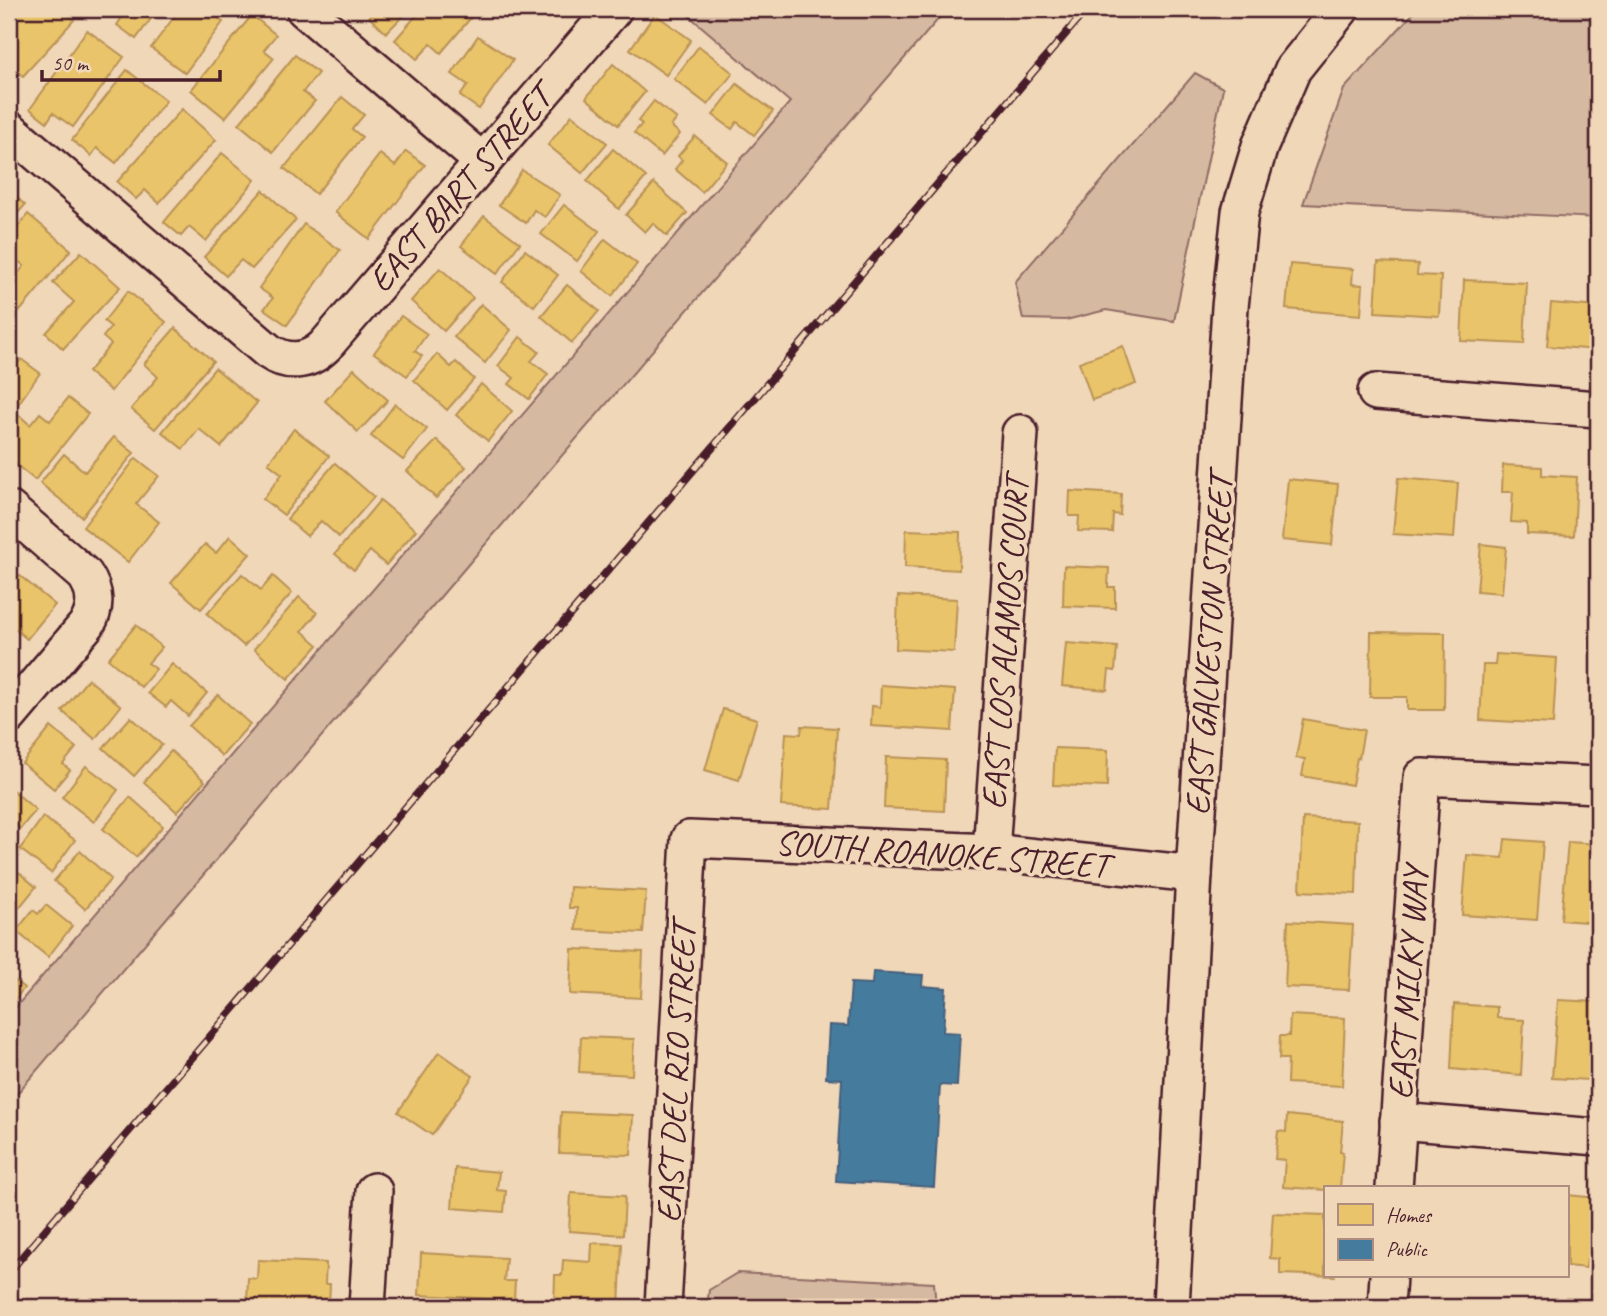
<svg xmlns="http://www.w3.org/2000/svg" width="1607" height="1316" font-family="Caveat,sans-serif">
	<rect width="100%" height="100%" fill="#f0d7b8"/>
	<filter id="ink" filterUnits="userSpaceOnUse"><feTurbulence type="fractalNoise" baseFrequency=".0143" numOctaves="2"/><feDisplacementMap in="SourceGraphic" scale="14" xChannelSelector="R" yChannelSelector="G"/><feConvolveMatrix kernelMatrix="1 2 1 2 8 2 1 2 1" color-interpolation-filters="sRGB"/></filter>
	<g filter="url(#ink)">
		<g fill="#d5b9a0" stroke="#906c66" stroke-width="2">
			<path d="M681,9H947L471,561L9,1103V1015L790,102Z"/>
			<path d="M1417,9H1598V218L1303,204L1344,89Z"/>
			<path d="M1195,73L1223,88L1174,321L1106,310L1066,320L1023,319L1015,282Z"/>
			<path d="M737,1273L934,1283L936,1307H707L709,1290Z"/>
		</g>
		<g fill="#e9c46a" stroke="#b99257" stroke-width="2">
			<path d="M22,9H62L74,20L23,76L13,67L9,72V23Z"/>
			<path d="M107,9H158L136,39L117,25L121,19Z"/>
			<path d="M180,9H217L213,14L223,22L185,73L151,48Z"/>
			<path d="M377,9H410L386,33L369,17Z"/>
			<path d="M422,9H468L474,14L441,53L431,44L417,59L395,40Z"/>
			<path d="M655,14L691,40L666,75L630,49Z"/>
			<path d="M252,15L276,35L264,50L274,58L225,118L191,90Z"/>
			<path d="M87,30L124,57L73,127L53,113L47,122L30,109Z"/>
			<path d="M478,36L513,60L479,109L460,96L468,85L452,74Z"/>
			<path d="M699,46L733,73L708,105L674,79Z"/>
			<path d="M295,55L318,73L303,92L315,101L273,152L239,124Z"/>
			<path d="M613,64L645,92L618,125L586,98Z"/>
			<path d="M127,70L166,101L116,163L97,148L91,156L72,140Z"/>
			<path d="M737,84L773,111L754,135L737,122L732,129L713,115Z"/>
			<path d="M342,97L364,115L352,129L362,137L316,194L284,168Z"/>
			<path d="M654,101L677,119L671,126L680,134L662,156L634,133L642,124L638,121Z"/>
			<path d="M182,109L216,140L159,203L145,190L136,199L117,182Z"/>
			<path d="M572,115L607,143L582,173L548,145Z"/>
			<path d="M695,136L727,162L702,192L675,169L682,160L678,156Z"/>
			<path d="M613,149L646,177L619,209L587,181Z"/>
			<path d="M406,151L425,165L369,239L335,212L380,154L395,166Z"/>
			<path d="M222,153L255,180L206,241L189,227L181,236L164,222Z"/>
			<path d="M522,170L560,195L545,217L534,210L526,223L499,205Z"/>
			<path d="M654,183L687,213L667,236L653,223L645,232L626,215Z"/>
			<path d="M9,190L25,205L9,223Z"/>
			<path d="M263,190L296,220L252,269L241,260L226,276L204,257Z"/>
			<path d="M564,205L599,231L577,261L541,234Z"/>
			<path d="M28,214L71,250L20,311L9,301V285L24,266L9,253V238Z"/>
			<path d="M484,216L520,243L497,274L461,246Z"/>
			<path d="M304,224L340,250L287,325L264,309L273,298L259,288Z"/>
			<path d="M605,239L637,264L612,296L581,271Z"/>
			<path d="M525,250L558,275L534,306L502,282Z"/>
			<path d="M81,252L120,287L63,349L46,333L74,302L53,283Z"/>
			<path d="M1378,262L1418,264L1417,275L1441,276L1439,316L1375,312Z"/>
			<path d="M1290,264L1353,269L1352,284L1363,285L1361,315L1286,309Z"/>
			<path d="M440,268L473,298L444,331L411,301Z"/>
			<path d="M1464,280L1527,283L1524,344L1461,341Z"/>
			<path d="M567,285L599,311L572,343L541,316Z"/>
			<path d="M128,291L166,322L111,391L88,372L111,344L103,337L111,327L104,321Z"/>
			<path d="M1551,303L1598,307V350L1547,346Z"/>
			<path d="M481,304L511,330L485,363L454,337Z"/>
			<path d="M401,316L427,334L415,351L422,356L407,376L374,353Z"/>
			<path d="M175,328L213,361L155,429L131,409L158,377L144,364Z"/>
			<path d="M520,337L539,352L531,361L548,374L529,399L509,384L514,378L498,366Z"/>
			<path d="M1123,346L1136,384L1092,400L1079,362Z"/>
			<path d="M437,354L451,367L456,362L474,379L447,410L414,380Z"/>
			<path d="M21,359L40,373L9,417V376Z"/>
			<path d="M215,368L257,403L221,447L199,429L183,449L162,432Z"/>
			<path d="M354,369L388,400L358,432L325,401Z"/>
			<path d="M481,384L512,411L488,441L456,415Z"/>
			<path d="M68,398L88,414L35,480L9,459V425L18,414L30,425L40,413L50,421Z"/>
			<path d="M395,404L427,429L403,460L371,436Z"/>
			<path d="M294,429L329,456L284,515L263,499L282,474L268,463Z"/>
			<path d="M114,437L134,453L82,517L40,483L64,454L85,472Z"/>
			<path d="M437,440L466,467L436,498L407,471Z"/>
			<path d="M136,458L159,476L136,504L159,522L128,562L83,527Z"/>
			<path d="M335,463L374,497L339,537L321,521L307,536L287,519Z"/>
			<path d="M1503,465L1542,467V475L1577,477L1574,536L1527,534V523L1511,522L1513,492H1502Z"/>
			<path d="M1398,478L1458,483L1454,538L1393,534Z"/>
			<path d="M1288,479L1338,484L1332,545L1282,540Z"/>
			<path d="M1070,491L1121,494L1120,515L1113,514L1112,532L1078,531L1079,516H1069Z"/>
			<path d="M380,500L416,530L386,565L370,551L354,570L335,554Z"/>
			<path d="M906,530L960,532L959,570L905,567Z"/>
			<path d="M230,536L250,554L201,609L171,583L205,544L216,553Z"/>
			<path d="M1481,544L1506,547L1502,593L1477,591Z"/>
			<path d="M1064,566L1109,568L1108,587H1115V608L1063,606Z"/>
			<path d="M242,574L261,590L273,576L292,593L244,646L207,614Z"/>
			<path d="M19,575L55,605L27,639L9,624V587Z"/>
			<path d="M898,596L957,599L954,652L896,649Z"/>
			<path d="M299,597L317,613L302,631L318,645L288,679L254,649Z"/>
			<path d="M136,625L162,647L148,663L156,669L141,687L108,659Z"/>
			<path d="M1371,632L1445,633L1444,710H1407V697H1370Z"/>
			<path d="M1066,643L1117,647L1115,671L1109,670L1107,690L1062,686Z"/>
			<path d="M1496,654L1557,658L1553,724L1480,720L1483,665H1495Z"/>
			<path d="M172,664L207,693L188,716L171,701L166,707L148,693Z"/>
			<path d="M1597,674L1598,675V730H1594Z"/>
			<path d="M88,679L121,706L95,739L62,711Z"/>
			<path d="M881,685L955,690L952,731L871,726L872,706L880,707Z"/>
			<path d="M218,695L250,724L222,756L189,726Z"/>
			<path d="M723,709L757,719L739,780L705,770Z"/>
			<path d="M131,717L162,745L134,776L103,748Z"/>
			<path d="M1303,719L1364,730L1359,758H1357L1352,785L1302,776L1305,759L1296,758Z"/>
			<path d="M802,726L837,728L832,809L781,806L786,733L801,734Z"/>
			<path d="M51,727L76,748L63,764L70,770L54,789L22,763Z"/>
			<path d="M1055,748L1108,750L1107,787L1053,785Z"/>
			<path d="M171,751L205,781L177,812L144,782Z"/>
			<path d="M886,757L946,760L944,811L884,808Z"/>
			<path d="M86,766L118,790L94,822L62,797Z"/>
			<path d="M9,787L36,810L20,829L12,822L9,826Z"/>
			<path d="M130,797L163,826L136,857L103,829Z"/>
			<path d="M43,817L75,840L51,873L20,849Z"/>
			<path d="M1303,818L1358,821L1356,894L1300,891Z"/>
			<path d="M1505,839L1543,842L1537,920L1462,915L1467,855L1503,858Z"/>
			<path d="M1568,842L1598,844V923L1561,920Z"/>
			<path d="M80,851L111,879L85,909L54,881Z"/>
			<path d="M9,864L36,887L14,914L9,910Z"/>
			<path d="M570,887L646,891L643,933L576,930L577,908H569Z"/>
			<path d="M46,905L72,926L48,957L16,931L33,910L38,914Z"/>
			<path d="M1288,921L1353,925L1349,990L1285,987Z"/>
			<path d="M572,949L643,952L641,998L570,994Z"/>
			<path d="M9,976L24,988L9,1007Z"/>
			<path d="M1558,1000L1598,1002V1064H1590L1589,1080L1552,1078Z"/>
			<path d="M1454,1004L1497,1007V1018L1524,1020L1521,1075L1451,1069Z"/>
			<path d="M1290,1015L1345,1018L1342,1086L1287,1083L1288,1059H1279L1280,1036H1289Z"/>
			<path d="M581,1037L634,1039L632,1075L579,1072Z"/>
			<path d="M439,1052L473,1076L432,1135L398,1112Z"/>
			<path d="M561,1112L633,1115L631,1155L559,1153Z"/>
			<path d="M1287,1115L1343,1121L1340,1152H1343L1340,1188H1325V1190L1283,1187L1285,1160L1275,1159L1278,1131L1286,1132Z"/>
			<path d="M455,1168L499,1172L497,1190L506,1191L504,1212L452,1208Z"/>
			<path d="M571,1193L625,1196L623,1235L569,1231Z"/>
			<path d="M1567,1195L1598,1198V1260L1587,1259L1586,1268L1567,1266Z"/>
			<path d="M1273,1213L1325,1215V1276H1336L1280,1274V1259L1270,1258Z"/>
			<path d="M592,1243L622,1244L619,1307H554L555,1275H562L563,1260L591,1262Z"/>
			<path d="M421,1253L506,1258L504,1281H515L514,1300L419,1295Z"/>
			<path d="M258,1260L326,1263L325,1284H330L329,1307L247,1305L248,1278L257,1279Z"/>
		</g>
		<path fill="#457b9d" stroke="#465f7b" stroke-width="2" d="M873,972L923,975L922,986L946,988L943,1032L960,1033L957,1086L940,1085L934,1187L836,1181L842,1079L826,1078L829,1025L848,1026L851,983L872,984Z"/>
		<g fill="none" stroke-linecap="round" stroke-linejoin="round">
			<g stroke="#4a1f2b" stroke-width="40">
				<g id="minor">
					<path d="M304,9L483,162"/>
					<path d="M9,129L268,351C287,364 308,363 325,346L614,9"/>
					<path d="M1376,392L1598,409"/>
					<path d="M9,509L85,575C96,591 97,608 87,624L9,716"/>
					<path d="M991,852L1020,433"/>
					<path d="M1398,1121L1598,1137"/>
					<path d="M1394,1188L1422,777L1598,785"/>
					<path d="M367,1307L374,1191"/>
					<path d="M663,1307L689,839L991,852L1194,874"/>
					<path d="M1171,1307L1194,874L1230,307L1240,212L1260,146L1293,69L1341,9"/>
					<path d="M1386,1307L1388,1276"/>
				</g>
			</g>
			<use href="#minor" stroke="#f0d7b8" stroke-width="35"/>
			<g stroke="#4a1f2b" stroke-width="8">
				<path id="rail" d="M9,1272L1087,9"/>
			</g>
			<use href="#rail" stroke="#f0d7b8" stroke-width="5" stroke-dasharray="16" stroke-linecap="butt"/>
		</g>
	</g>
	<g text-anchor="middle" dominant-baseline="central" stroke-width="7" stroke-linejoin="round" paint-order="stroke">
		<g font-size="35" fill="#4a1f2b" stroke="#f0d7b8">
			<text transform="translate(460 189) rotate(-49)">EAST BART STREET</text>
			<text transform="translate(1005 643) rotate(-86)">EAST LOS ALAMOS COURT</text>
			<text transform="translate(1209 645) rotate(-86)">EAST GALVESTON STREET</text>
			<text transform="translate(942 854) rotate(4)">SOUTH ROANOKE STREET</text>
			<text transform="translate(1408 983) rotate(-86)">EAST MILKY WAY</text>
			<text transform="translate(676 1073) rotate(-87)">EAST DEL RIO STREET</text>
		</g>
	</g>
	<rect width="1607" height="1316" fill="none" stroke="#f0d7b8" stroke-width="35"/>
	<rect x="18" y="18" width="1572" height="1281" fill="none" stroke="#4a1f2b" stroke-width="2.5" filter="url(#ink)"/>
	<rect x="1324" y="1186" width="245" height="91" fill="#f0d7b8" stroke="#ae8d80" stroke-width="2"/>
	<rect x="1338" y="1204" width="35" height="21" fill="#e9c46a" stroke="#ae8d80" stroke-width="2"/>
	<text x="1386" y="1222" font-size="21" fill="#4a1f2b">Homes</text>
	<rect x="1338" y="1239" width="35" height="21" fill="#457b9d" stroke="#ae8d80" stroke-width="2"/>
	<text x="1386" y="1256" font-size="21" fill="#4a1f2b">Public</text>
	<path d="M42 70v10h178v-10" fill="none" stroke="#4a1f2b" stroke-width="3.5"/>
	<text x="52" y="70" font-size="21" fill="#4a1f2b" stroke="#f0d7b8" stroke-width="5" paint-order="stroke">50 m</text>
</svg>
